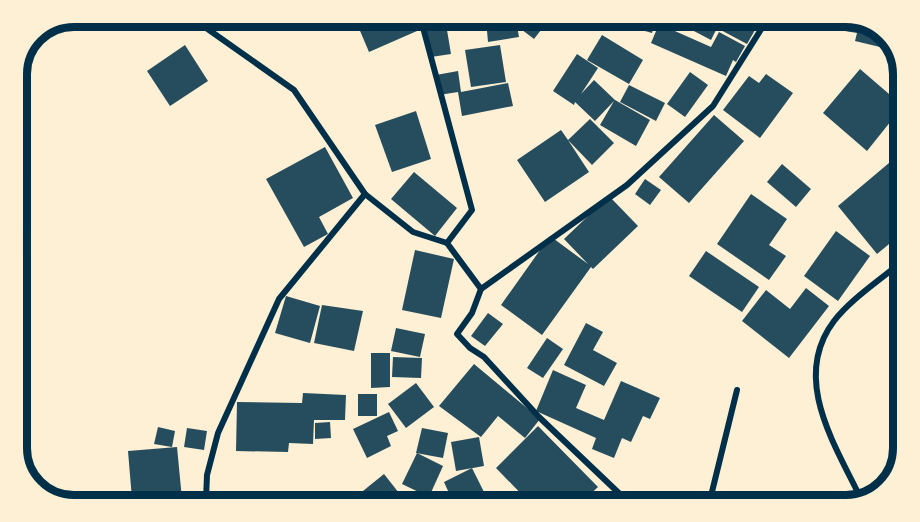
<svg xmlns="http://www.w3.org/2000/svg" width="920" height="522" font-family="'Varela Round',sans-serif">
	<rect width="100%" height="100%" fill="#fdf0d5"/>
	<g fill="#264d5e">
		<path d="M355,19L412,20L417,31L369,52Z"/>
		<path d="M486,20L516,21H548L534,39L517,26L519,37L488,42Z"/>
		<path d="M632,22H655L652,33L631,27Z"/>
		<path d="M694,22L759,23L747,44L717,28L711,40L690,29Z"/>
		<path d="M446,24L451,54L431,57L426,28Z"/>
		<path d="M659,24L711,47L719,32L745,46L736,62L733,60L726,76L651,43Z"/>
		<path d="M840,24H875L882,36L880,47L855,41L857,33L839,30Z"/>
		<path d="M602,35L643,60L629,84L587,60Z"/>
		<path d="M185,45L208,81L170,106L147,71Z"/>
		<path d="M500,45L506,82L471,87L465,50Z"/>
		<path d="M577,54L598,68L581,94L594,80L615,100L650,120L636,146L600,125L614,101L595,121L575,102L574,105L553,91Z"/>
		<path d="M860,69L903,106L867,151L823,113Z"/>
		<path d="M458,71L461,92L508,83L513,106L462,116L458,92L439,95L436,75Z"/>
		<path d="M690,72L708,85L685,117L667,104Z"/>
		<path d="M766,74L793,93L760,138L723,110L749,76L759,83Z"/>
		<path d="M629,85L665,103L656,121L620,102Z"/>
		<path d="M416,111L431,159L392,172L375,125Z"/>
		<path d="M714,115L744,141L689,203L659,177Z"/>
		<path d="M590,119L614,143L592,165L568,140L589,172L545,202L517,160L561,130L568,140Z"/>
		<path d="M325,147L353,198L319,217L328,234L304,247L266,179Z"/>
		<path d="M902,152L900,235L877,254L838,206Z"/>
		<path d="M782,164L811,189L796,207L767,182Z"/>
		<path d="M414,172L457,208L435,236L391,199Z"/>
		<path d="M645,179L661,190L650,205L635,194Z"/>
		<path d="M751,194L787,219L769,245L786,256L769,280L717,244Z"/>
		<path d="M609,196L638,226L593,269L591,267L542,335L501,305L550,236L588,264L564,239Z"/>
		<path d="M836,231L870,256L838,301L804,276Z"/>
		<path d="M415,250L454,259L441,318L402,310Z"/>
		<path d="M706,251L759,287L742,312L689,276Z"/>
		<path d="M806,288L829,306L789,358L742,321L766,290L790,309Z"/>
		<path d="M286,296L320,306L310,343L275,333Z"/>
		<path d="M322,305L363,311L354,351L314,343Z"/>
		<path d="M488,313L503,324L485,346L471,336Z"/>
		<path d="M586,323L603,332L593,350L617,363L604,386L564,365Z"/>
		<path d="M396,328L425,334L420,357L391,351Z"/>
		<path d="M547,338L563,349L543,378L527,368Z"/>
		<path d="M371,353H390V387L371,388Z"/>
		<path d="M393,357L422,358L421,378L392,377Z"/>
		<path d="M474,364L540,419L525,438L498,416L481,437L439,406Z"/>
		<path d="M553,370L586,385L576,408L604,420L621,381L660,398L650,419L643,416L631,442L622,438L614,458L592,449L596,438L536,411Z"/>
		<path d="M416,383L434,407L406,428L388,404Z"/>
		<path d="M303,393L346,395L345,420H314L313,444L289,443L288,452L236,451L237,402L302,403Z"/>
		<rect x="358" y="394" width="19" height="22"/>
		<path d="M389,412L398,431L387,436L391,446L367,458L353,429Z"/>
		<path d="M330,422L331,438L315,439V423Z"/>
		<path d="M538,426L598,487L584,500L587,503H530L496,468Z"/>
		<path d="M158,427L175,431L172,447L154,444Z"/>
		<path d="M187,428L207,431L204,450L184,447Z"/>
		<path d="M422,428L448,433L443,458L416,453Z"/>
		<path d="M479,437L484,466L456,471L451,442Z"/>
		<path d="M177,447L182,499H132L128,451Z"/>
		<path d="M417,453L443,466L429,497L402,484Z"/>
		<path d="M472,468L484,492L463,502H453L444,482Z"/>
		<path d="M384,474L399,493L388,501H362L358,495Z"/>
		<path d="M498,493L504,502H483Z"/>
	</g>
	<g fill="none" stroke-linecap="round" stroke-linejoin="round">
		<g stroke="#003049" stroke-width="6">
			<path d="M192,18L294,90L365,194L413,232L447,243"/>
			<path d="M421,20L472,210L447,243L481,289"/>
			<path d="M206,499L207,475L218,433L279,299L365,194"/>
			<path d="M862,501C836,446 790,379 834,321C851,299 879,281 900,263"/>
			<path d="M626,503L624,498L539,417L484,357L470,348L457,334L472,313L481,289L627,185L713,106L765,23"/>
			<path d="M709,504L737,390"/>
		</g>
	</g>
	<path d="M0 0H920V522H0ZM74 27H846A47 47 0 0 1 893 74V448A47 47 0 0 1 846 495H74A47 47 0 0 1 27 448V74A47 47 0 0 1 74 27Z" fill="#fdf0d5" fill-rule="evenodd"/>
	<path fill="none" stroke="#003049" stroke-width="8" d="M74 27H846A47 47 0 0 1 893 74V448A47 47 0 0 1 846 495H74A47 47 0 0 1 27 448V74A47 47 0 0 1 74 27Z"/>
</svg>
